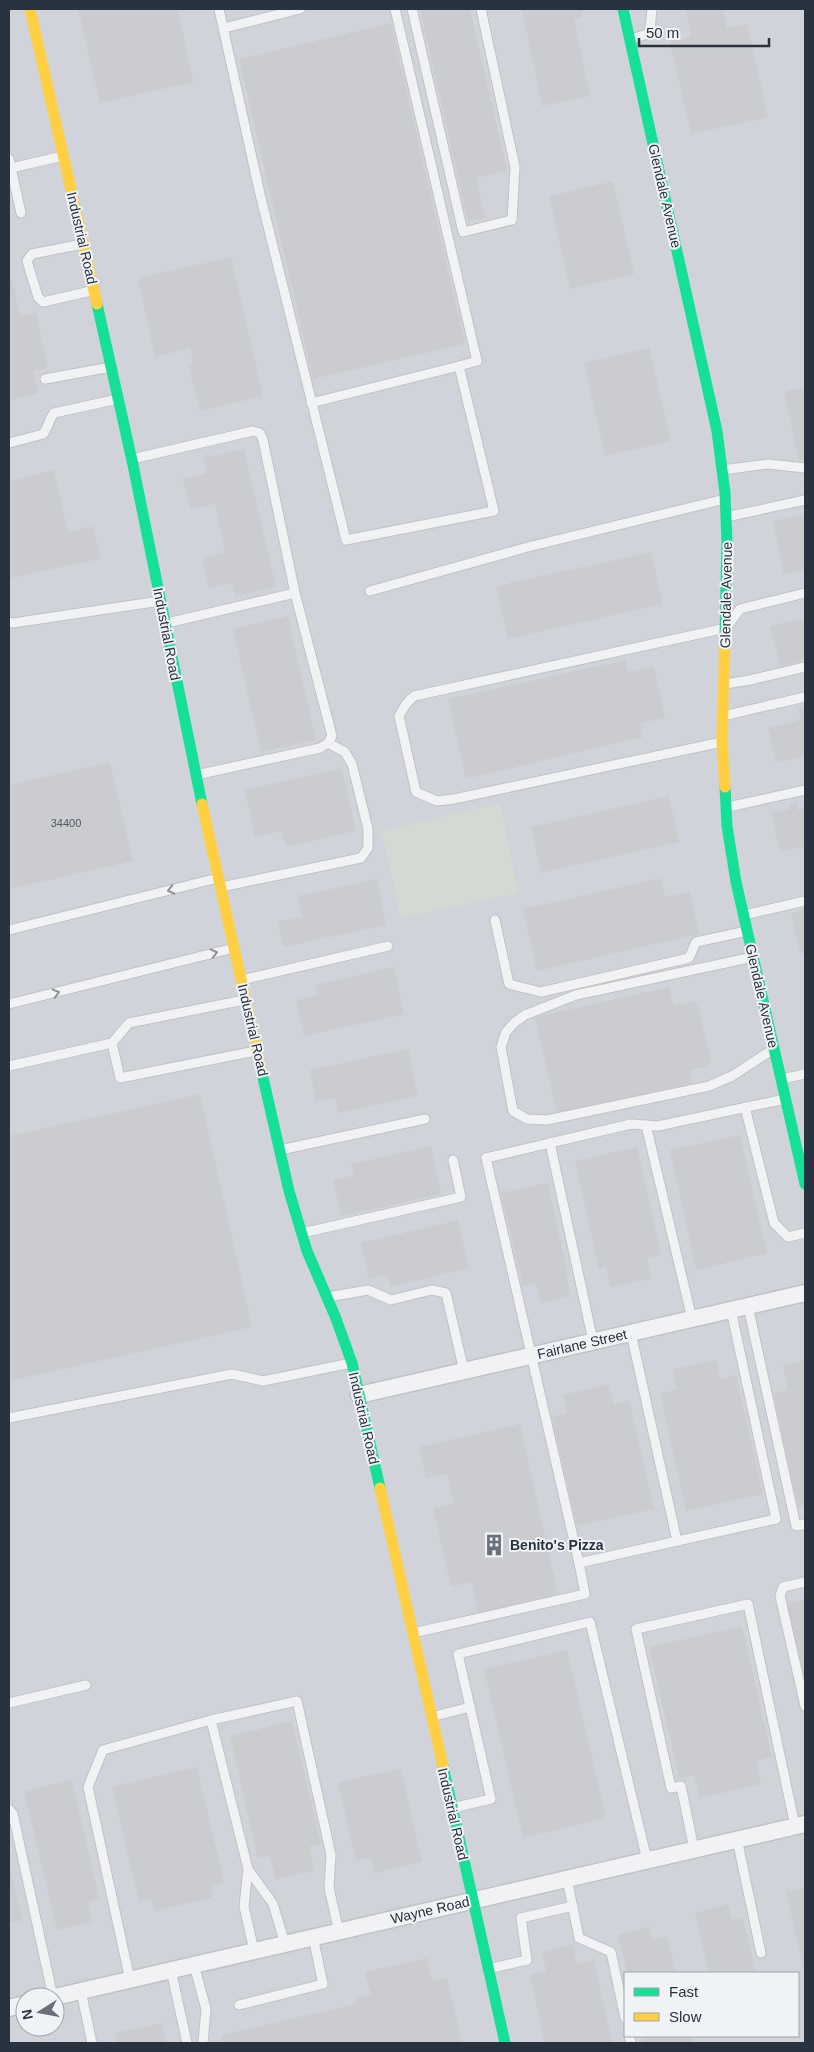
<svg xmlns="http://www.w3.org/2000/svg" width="814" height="2052" font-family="Helvetica,sans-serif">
	<rect width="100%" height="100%" fill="#e2e4e7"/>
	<path fill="#d0d4da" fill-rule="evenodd" d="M9,9H805V2043H9ZM625,1973H798V2036H625ZM25,1997H55V2027H25Z"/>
	<path fill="#d3dad3" d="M500,803L518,893L401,918L382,831Z"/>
	<g fill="#cacccf">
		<path d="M78,9H178L193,82L100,103Z"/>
		<path d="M420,9H470L507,171L476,178L485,218L468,221Z"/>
		<path d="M522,9H581L582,17L574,19L590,96L542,106Z"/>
		<path d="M686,9H723L727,28L747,24L768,117L691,134L670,42L691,37Z"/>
		<path d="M391,23L465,344L313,379L239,59Z"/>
		<path d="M613,181L634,274L570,289L549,196Z"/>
		<path d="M231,257L263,396L200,411L188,363L193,362L190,348L155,357L138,278Z"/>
		<path d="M9,269L20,316L36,313L48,368L33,371L38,394L9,400Z"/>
		<path d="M649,348L671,441L605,456L584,363Z"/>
		<path d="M805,387V460L799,461L784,392Z"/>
		<path d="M244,449L276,587L235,596L232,583L209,588L202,558L225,553L215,504L190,510L183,479L207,474L204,458Z"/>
		<path d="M54,470L68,532L93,526L101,559L9,578V481Z"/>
		<path d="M805,514V570L784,575L773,521Z"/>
		<path d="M651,552L663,604L508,639L496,586Z"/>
		<path d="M288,616L316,740L261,752L233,629Z"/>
		<path d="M805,618V660L780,666L770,626Z"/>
		<path d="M626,660L628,672L654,666L665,718L640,723L643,737L466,779L448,699Z"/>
		<path d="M805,707V756L776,763L768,728L801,720L798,709Z"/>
		<path d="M110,762L133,861L9,889V785Z"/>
		<path d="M342,768L356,831L286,847L282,831L255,837L245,790Z"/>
		<path d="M669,796L679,842L541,873L531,827Z"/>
		<path d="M797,804L798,810L805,808V846L780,852L771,813L790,809V805Z"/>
		<path d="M661,878L665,897L690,892L699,934L537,971L523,909Z"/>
		<path d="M377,879L386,925L283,947L278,922L302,917L297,896Z"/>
		<path d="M805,909V952L800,954L791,913Z"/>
		<path d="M394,967L404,1014L304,1036L296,1000L318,995L315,985Z"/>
		<path d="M669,987L674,1006L693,1001L698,1006L711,1061L708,1066L690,1071L692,1083L557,1114L535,1017Z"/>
		<path d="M408,1049L418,1096L338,1113L335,1098L316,1102L310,1070Z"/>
		<path d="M200,1094L252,1327L9,1381V1136Z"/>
		<path d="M740,1135L767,1253L696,1270L670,1150Z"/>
		<path d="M431,1146L441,1194L341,1216L333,1180L354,1175L351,1164Z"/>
		<path d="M637,1147L661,1255L647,1258L652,1278L610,1287L606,1267L599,1269L575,1161Z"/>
		<path d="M548,1183L568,1276H566L571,1296L541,1303L536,1283L523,1286L501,1193Z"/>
		<path d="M458,1220L469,1268L390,1287L387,1275L369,1279L361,1243Z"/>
		<path d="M716,1360L720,1379L736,1375L763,1494L686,1511L660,1394L677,1389L673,1369Z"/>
		<path d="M805,1360V1505L798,1507L773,1393L788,1390L783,1365Z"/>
		<path d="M609,1384L614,1404L629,1400L654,1509L577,1526L552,1417L567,1414L563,1395Z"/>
		<path d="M520,1424L558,1595L478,1612L472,1582L451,1587L433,1508L454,1504L447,1474L426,1478L419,1447Z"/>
		<path d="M805,1599V1690L785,1604Z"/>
		<path d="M742,1626L772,1757L756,1761L761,1784L700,1798L694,1775L679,1778L649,1647Z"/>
		<path d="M567,1650L606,1818L523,1838L484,1669Z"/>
		<path d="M292,1721L321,1844L309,1847L315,1870L276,1880L270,1856L258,1859L230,1736Z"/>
		<path d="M197,1767L224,1882L211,1886L213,1897L155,1911L152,1899L139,1902L112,1787Z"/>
		<path d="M401,1769L422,1862L375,1873L371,1857L356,1861L338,1782Z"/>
		<path d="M72,1780L99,1899L88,1902L92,1921L57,1930L24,1791Z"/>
		<path d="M9,1864L23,1920L9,1923Z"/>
		<path d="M805,1888V1971H804L786,1892Z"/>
		<path d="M728,1904L732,1920L743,1917L756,1973H709L695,1913Z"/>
		<path d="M649,1927L652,1940L667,1936L676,1973H627L618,1935Z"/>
		<path d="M573,1945L577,1964L594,1960L612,2043H545L530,1975L546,1971L542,1952Z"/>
		<path d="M427,1958L432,1981L447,1978L462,2043H222L221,2035L356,2004L355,1999L371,1995L365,1972Z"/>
		<path d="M162,2023L166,2043H118L115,2033Z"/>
		<path d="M641,2036H691L693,2043H643Z"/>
	</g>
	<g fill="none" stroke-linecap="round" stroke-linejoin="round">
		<g stroke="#c0c2c5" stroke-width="11">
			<g id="lane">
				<path d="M219,9L260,194L346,540L494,511L459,366L477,361L395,9"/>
				<path d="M412,9L463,232L512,220L515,167L481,9"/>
				<path d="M224,28L300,9"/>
				<path d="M630,39L648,34L650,30L652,9"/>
				<path d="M9,159L11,168L63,156"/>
				<path d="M11,168L21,213"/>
				<path d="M83,244L32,254L27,261L38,297L43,302L91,291"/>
				<path d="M45,379L111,367"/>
				<path d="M311,403L459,366"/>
				<path d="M9,443L43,434C49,427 48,420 54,413L118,399"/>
				<path d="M132,459L253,431L260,433L263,440L295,593L167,623"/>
				<path d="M722,470L768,464L805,468"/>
				<path d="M726,517L805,500"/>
				<path d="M370,591L528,547L725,499"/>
				<path d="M9,622L13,623L160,601"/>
				<path d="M725,684L750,680L805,667"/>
				<path d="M723,716L805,697"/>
				<path d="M722,742L454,799L437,801L416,792L399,716L406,704L414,696L726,628L740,609L805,593"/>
				<path d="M196,775L320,748L328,743L332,736L295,593"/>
				<path d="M728,807L805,790"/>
				<path d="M221,887L361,858L368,848V829L352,764L345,752L328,743"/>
				<path d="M744,915L805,901"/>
				<path d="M495,920L509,984L541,992L689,958L696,942L747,931"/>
				<path d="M9,930L218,878"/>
				<path d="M753,957L576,995L525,1015L515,1022L506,1032L501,1047L513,1111L527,1119L547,1120L709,1086L732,1076L772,1050"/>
				<path d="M242,980L388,946"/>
				<path d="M9,1004L234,948"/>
				<path d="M112,1043L120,1078L256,1051"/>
				<path d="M9,1066L112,1043L129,1023L244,1000"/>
				<path d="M782,1079L805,1074"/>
				<path d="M745,1107L774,1223L788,1237L805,1233"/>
				<path d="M646,1125L692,1319"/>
				<path d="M550,1143L593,1341"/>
				<path d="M280,1150L425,1119"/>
				<path d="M302,1233L461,1197L453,1160"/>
				<path d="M328,1297L368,1290L391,1300L432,1290L446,1293L464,1371"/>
				<path d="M748,1306L796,1526L805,1524"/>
				<path d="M731,1310L776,1519L579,1563L486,1158L631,1124L658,1126L785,1099"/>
				<path d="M631,1333L677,1541"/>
				<path d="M9,1418L232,1374L263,1381L351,1363"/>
				<path d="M805,1582L783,1587L780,1596L805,1706"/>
				<path d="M413,1633L585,1594L579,1563"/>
				<path d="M9,1703L86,1685"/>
				<path d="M431,1717L470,1707"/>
				<path d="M452,1808L491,1799L458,1654L590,1622L647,1860"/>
				<path d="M9,1809L13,1814L53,1997"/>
				<path d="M737,1839L761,1953"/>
				<path d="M694,1849L681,1786L671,1788L636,1629L748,1604L795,1826"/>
				<path d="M248,1869L244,1906L254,1951"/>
				<path d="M567,1879L579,1938L611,1952L625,2018"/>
				<path d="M285,1944L273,1904L248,1869L211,1720L297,1701L331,1855L329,1888L339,1932"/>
				<path d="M194,1965L206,2009L203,2043"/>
				<path d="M488,1969L527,1960L521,1918L573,1906"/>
				<path d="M171,1970L187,2043"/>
				<path d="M130,1980L88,1787L103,1750L211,1720"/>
				<path d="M81,1991L92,2043"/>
				<path d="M239,2005L323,1984L313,1937"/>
				<path d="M629,2036L631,2043"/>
			</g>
		</g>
		<g stroke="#c0c2c5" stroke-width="19">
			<g id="street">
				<path d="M359,1395L805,1293"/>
				<path d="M55,1997L805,1824"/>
				<path d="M9,2008L25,2004"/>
			</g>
		</g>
		<use href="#lane" stroke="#f1f2f4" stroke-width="9"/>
		<use href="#street" stroke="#f1f2f4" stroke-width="16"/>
		<g stroke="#16e098" stroke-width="11">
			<path d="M623,9L717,431L725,493L727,542L725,635"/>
			<path d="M97,304L133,465L202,804"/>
			<path d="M725,787L727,826L736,882L805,1184"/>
			<path d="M261,1069L289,1191L307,1251L335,1316L352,1363L380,1488"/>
			<path d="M443,1766L505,2043"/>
		</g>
		<g stroke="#ffcf43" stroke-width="11">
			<path d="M30,9L97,304"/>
			<path d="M725,635L722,741L725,787"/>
			<path d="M202,804L261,1069"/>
			<path d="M380,1488L443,1766"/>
		</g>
	</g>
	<defs><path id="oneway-chevron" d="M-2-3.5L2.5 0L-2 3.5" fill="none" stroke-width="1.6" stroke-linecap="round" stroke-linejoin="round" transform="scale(1.25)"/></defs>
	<g stroke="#8d929a">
		<use href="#oneway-chevron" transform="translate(171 890) rotate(166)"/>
		<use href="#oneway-chevron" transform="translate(214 953) rotate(-14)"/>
		<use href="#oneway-chevron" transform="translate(56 993) rotate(-14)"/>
	</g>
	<defs>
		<g id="building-bare" transform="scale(1.725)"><path d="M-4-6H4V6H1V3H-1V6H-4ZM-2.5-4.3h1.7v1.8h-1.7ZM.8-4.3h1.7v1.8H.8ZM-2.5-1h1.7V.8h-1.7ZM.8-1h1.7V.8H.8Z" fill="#6a707a" stroke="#f0f3f6" stroke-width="2.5" paint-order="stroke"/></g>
	</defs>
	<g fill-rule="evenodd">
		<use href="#building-bare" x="494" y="1545"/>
	</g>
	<g text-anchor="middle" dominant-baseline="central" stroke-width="4" stroke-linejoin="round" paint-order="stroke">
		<g font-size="11" fill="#525964">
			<text x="66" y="823">34400</text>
		</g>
		<g font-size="14" fill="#29323f" stroke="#f0f3f6">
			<text transform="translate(665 196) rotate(77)">Glendale Avenue</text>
			<text transform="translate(82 238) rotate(77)">Industrial Road</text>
			<text transform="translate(726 595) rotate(-89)">Glendale Avenue</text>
			<text transform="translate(167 634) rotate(79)">Industrial Road</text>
			<text transform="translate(762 996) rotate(77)">Glendale Avenue</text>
			<text transform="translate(253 1030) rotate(77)">Industrial Road</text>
			<text transform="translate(582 1344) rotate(-13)">Fairlane Street</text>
			<text transform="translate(364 1418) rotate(77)">Industrial Road</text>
			<text transform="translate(453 1814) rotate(77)">Industrial Road</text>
			<text transform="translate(430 1910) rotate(-13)">Wayne Road</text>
		</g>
		<g font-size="14" font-weight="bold" fill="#29323f" stroke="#f0f3f6" text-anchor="start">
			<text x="510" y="1545">Benito's Pizza</text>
		</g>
	</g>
	<rect width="814" height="2052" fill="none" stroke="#29323f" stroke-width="20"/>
	<rect x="624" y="1972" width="175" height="65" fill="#f0f3f6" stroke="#a0a6ad"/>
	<rect x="634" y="1988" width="25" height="8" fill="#16e098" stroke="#a0a6ad"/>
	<text x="669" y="1997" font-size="15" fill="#29323f">Fast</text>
	<rect x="634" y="2013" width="25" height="8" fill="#ffcf43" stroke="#a0a6ad"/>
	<text x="669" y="2022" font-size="15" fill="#29323f">Slow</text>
	<g transform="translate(40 2012) rotate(259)"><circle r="24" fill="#f0f3f6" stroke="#a0a6ad"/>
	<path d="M0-4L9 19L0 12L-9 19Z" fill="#6a707a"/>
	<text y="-8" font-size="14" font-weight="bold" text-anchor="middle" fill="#29323f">N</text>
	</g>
	<path d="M639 38v8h130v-8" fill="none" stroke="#29323f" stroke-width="2.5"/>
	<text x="646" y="38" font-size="15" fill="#29323f" stroke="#f0f3f6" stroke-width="4" paint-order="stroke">50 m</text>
</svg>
